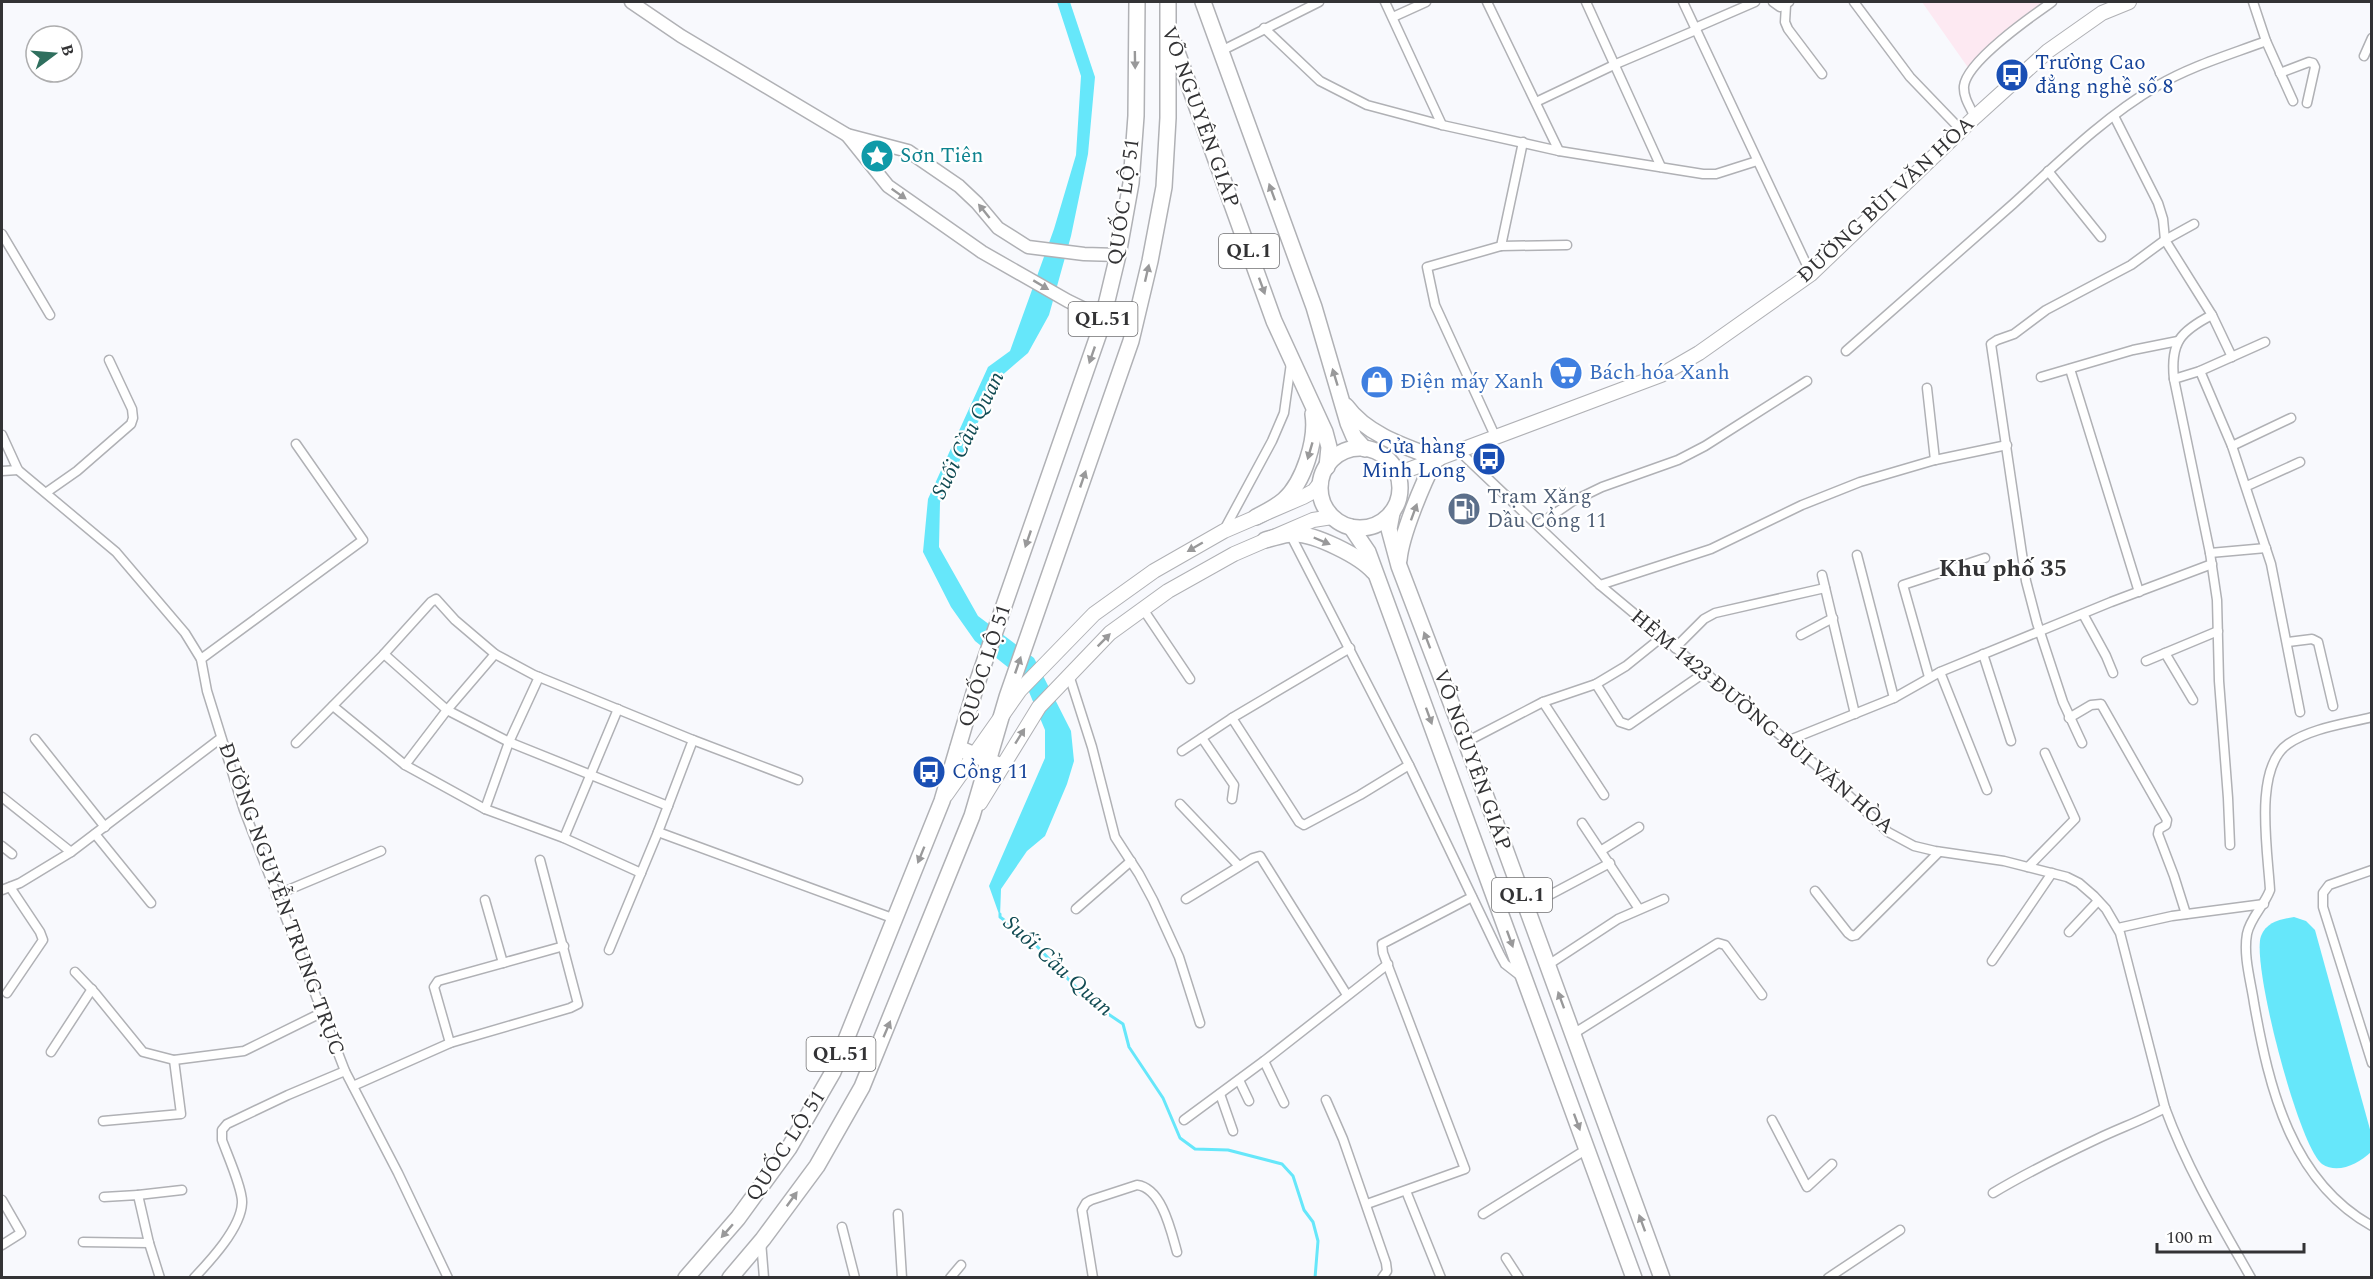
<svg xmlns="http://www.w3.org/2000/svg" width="2373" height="1279" font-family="Spectral,serif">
	<rect width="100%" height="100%" fill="#f8f9fd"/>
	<path fill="#fde9f2" d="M1922,2H2047L1997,39L1969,69Z"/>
	<g fill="#66e7fa">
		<path d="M1057,2H1070L1095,77L1088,154L1071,236L1049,315L1028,353L999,378L940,502L939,547L978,616L1034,658L1071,731L1074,761L1067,784L1045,836L1027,851L1001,889L1000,917L989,886L1045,758V730L1024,680L975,641L951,607L923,552L928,499L988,367L1010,351L1054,229L1076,155L1081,76Z"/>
		<path d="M2294,917L2306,921L2315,930L2371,1133V1152C2359,1163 2338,1175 2322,1164C2299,1147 2251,964 2261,936C2266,922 2281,919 2294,917Z"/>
	</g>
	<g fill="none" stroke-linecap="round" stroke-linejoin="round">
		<path stroke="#66e7fa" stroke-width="3" d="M1000,914V917L1031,940L1089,1001L1123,1024L1129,1047L1163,1098L1180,1138L1195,1149L1228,1150L1282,1164L1293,1176L1304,1210L1313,1222L1318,1241L1315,1278"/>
		<g stroke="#b0b1b5" stroke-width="11">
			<g id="street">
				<path d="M1385,2L1442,125"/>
				<path d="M1487,2L1559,151"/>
				<path d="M1586,2L1661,167"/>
				<path d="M1683,2L1811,274"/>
				<path d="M1773,2L1780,7L1789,2"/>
				<path d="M1854,2L1910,77L1961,130"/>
				<path d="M1786,5L1785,22L1788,29L1822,74"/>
				<path d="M1393,17L1426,2"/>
				<path d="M1264,28L1320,81L1367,105L1442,125L1559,151L1703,174H1716L1757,161"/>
				<path d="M1695,28L1755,2"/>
				<path d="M2266,41L2293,101"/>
				<path d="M1221,51L1319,2"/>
				<path d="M2364,56L2372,38"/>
				<path d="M2280,73L2309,62L2313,63L2315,67L2307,103"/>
				<path d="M1536,102L1616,64L1696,30"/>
				<path d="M2114,116L2158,203L2163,219L2165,240L2212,315L2232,357"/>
				<path d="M1975,117C1970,107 1963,97 1964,86C1967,61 2032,16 2052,2"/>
				<path d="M2048,171L2101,237"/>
				<path d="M2,234L50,315"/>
				<path d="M1501,246L1567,245"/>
				<path d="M1846,351C1902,302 1958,253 2013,204C2059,162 2103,118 2157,86C2191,66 2229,55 2266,41L2253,2"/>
				<path d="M2070,369L2139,592"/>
				<path d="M2200,371L2232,446L2271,564L2300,712"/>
				<path d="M2041,377L2133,350L2178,341"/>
				<path d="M2174,379C2170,342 2181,331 2212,315"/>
				<path d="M1927,388L1935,460"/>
				<path d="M2,435L18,470L116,552L185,633L201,659L207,691L244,810L345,1071L398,1173L448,1278"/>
				<path d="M1496,438L1435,305L1427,267L1501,246L1523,142"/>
				<path d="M2232,446L2291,418"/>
				<path d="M1459,451L1600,585L1816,765L1888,832L1914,846L1935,851L2004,861L2067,877L2079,883L2094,896L2106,909L2120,933L2165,1108C2187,1168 2219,1222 2251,1278"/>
				<path d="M2,471L18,470"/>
				<path d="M2247,486L2300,462"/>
				<path d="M47,492L77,471L131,424L133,418L132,409L109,360"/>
				<path d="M1538,525L1573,501L1602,487L1678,460L1705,446L1807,381"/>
				<path d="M1224,530L1272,441L1284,413L1291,363"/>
				<path d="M1290,534L1409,765L1500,955L1505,964L1523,978"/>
				<path d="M2210,553L2266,548"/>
				<path d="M1857,555L1894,698"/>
				<path d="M1822,575L1855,714"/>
				<path d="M1600,585L1711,549L1802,505L1860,482L1935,460L2007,445"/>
				<path d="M1143,609L1190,679"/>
				<path d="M2083,614L2106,656L2113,673"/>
				<path d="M1801,635L1833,618"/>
				<path d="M2288,642L2312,639L2318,642L2333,706"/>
				<path d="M1350,648L1232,718L1299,822L1304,825L1360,795L1409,765"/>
				<path d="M1675,648L1704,619L1715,613L1825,588"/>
				<path d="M2165,653L2193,700"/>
				<path d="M384,654L447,710L509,742L668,806"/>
				<path d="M1983,654L2011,741"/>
				<path d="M201,659L363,540L296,444"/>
				<path d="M2146,661L2218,631"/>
				<path d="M1940,672L1987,790"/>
				<path d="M1069,675L1092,747L1115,837L1139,874L1153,900L1179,957L1200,1023"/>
				<path d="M1929,677L1903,585L1985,558"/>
				<path d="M1596,684L1620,722L1629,725L1704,673"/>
				<path d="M1543,702L1604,795"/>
				<path d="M333,706L405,765L485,809L564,838L641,873"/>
				<path d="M2372,717C2345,724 2311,728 2288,744C2253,768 2268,852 2270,890C2264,906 2250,918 2247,934C2243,956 2251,982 2254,1003C2269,1088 2291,1181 2372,1226"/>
				<path d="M2069,718L2091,705L2101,704L2167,820L2166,825L2159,829L2158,834L2174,876L2186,914"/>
				<path d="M1202,738L1234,785L1232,799"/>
				<path d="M35,739L105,827"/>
				<path d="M693,740L798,780"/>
				<path d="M1787,741L1894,698L1940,672L2111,602L2212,564"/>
				<path d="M1466,742L1543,702L1596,684L1626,666L1662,637"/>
				<path d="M296,743L384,654L431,602L436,599L455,620L495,654L534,675L693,740L658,832L895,919"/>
				<path d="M2082,743L2063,702L2037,623L2026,581L1991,344L1997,340L2014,334L2046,310L2131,265L2165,240L2194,224"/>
				<path d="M1182,751L1232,718"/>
				<path d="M405,765L447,710L495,654"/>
				<path d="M2,797L71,852"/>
				<path d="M1180,804L1239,866"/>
				<path d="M485,809L509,742L539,677"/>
				<path d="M1582,823L1639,909"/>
				<path d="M95,834L151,903"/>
				<path d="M564,838L618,709"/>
				<path d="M2230,845L2228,798L2219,681L2217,600L2210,553L2174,379L2200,371L2265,342"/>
				<path d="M2,846L12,854"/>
				<path d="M1602,850L1639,827"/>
				<path d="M2028,867L2075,819L2045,753"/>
				<path d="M2372,870L2329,885L2323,893V907L2372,1063"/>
				<path d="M2,890L20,883L71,852L221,738"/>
				<path d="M1815,891L1848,933L1852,936L1856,935L1939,852"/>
				<path d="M276,895L381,851"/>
				<path d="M1186,899L1253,858L1260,856L1347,995"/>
				<path d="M485,900L503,963"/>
				<path d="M1525,904L1544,898L1610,863"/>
				<path d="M1076,909L1131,861"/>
				<path d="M2118,928L2172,916L2264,904"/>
				<path d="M2069,932L2098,901"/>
				<path d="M609,950L658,832"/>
				<path d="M1992,961L2052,873"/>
				<path d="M1548,965L1618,919L1664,899"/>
				<path d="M75,972L95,993L143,1052L174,1060L244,1051L323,1012"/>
				<path d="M7,993L43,940L40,932L10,887"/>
				<path d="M1573,1034L1718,943L1725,945L1762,995"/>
				<path d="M450,1043L434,987L438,981L564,946"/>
				<path d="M51,1052L92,989"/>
				<path d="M1264,1061L1284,1103"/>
				<path d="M1239,1080L1249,1101"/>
				<path d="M353,1086L450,1043L570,1008L578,1004L540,860"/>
				<path d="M1220,1094L1233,1131"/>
				<path d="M1326,1100L1343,1139L1386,1263L1387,1271L1382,1278"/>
				<path d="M1184,1120L1264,1061L1388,964"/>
				<path d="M1772,1120L1807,1187L1832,1164"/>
				<path d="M103,1121L181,1114L174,1060"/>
				<path d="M1406,1191L1441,1278"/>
				<path d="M1993,1193C2026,1173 2061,1156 2097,1139C2120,1128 2143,1120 2165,1108"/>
				<path d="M138,1195L182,1190"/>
				<path d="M104,1197L138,1195L149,1243L160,1278"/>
				<path d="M2,1200L21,1233L2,1245"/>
				<path d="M1367,1204L1465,1169L1383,953L1382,944L1472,897"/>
				<path d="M898,1214L902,1278"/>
				<path d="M1483,1214L1587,1149"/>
				<path d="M842,1227L855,1278"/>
				<path d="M761,1241L764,1278"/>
				<path d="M83,1242L149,1243"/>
				<path d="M1506,1258L1519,1278"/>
				<path d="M194,1278C210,1261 241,1228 242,1203C243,1190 227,1154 222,1140V1130L227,1124L288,1095L345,1071"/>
				<path d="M950,1278L961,1265"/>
				<path d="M1093,1278L1082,1210L1086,1203L1091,1200L1137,1185C1162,1188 1171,1231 1177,1252"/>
				<path d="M1828,1278L1900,1230"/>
			</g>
		</g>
		<g stroke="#b0b1b5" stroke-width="15">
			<g id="secondary">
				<path d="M631,2L681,36L847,135L908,151L959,186L977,203L998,228L1028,247L1084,254L1118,255"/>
				<path d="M847,135L888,186L982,252L1068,301L1103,318"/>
			</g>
		</g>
		<g stroke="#b0b1b5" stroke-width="16">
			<g id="primary">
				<path d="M1397,474L1661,375L1699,353L1811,274L1975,117L2048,51L2102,13L2129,2"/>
				<path d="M946,795L1020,690L1094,614L1154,571L1224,531L1303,497L1314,491L1321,482"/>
				<path d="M980,803L1039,707L1110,633L1168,591L1234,554L1313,520L1332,517"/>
			</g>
		</g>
		<g stroke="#b0b1b5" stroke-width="18">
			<g id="highway">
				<path d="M1203,2L1314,307L1348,423L1354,437L1365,449"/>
				<path d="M1172,38L1274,321L1325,432L1329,447L1327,467"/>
				<path d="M1346,406C1367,435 1406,447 1438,459"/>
				<circle cx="1360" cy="488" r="40"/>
				<path d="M1392,513L1389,529L1399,566L1466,742L1662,1278"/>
				<path d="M1256,517C1266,512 1276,507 1284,500C1304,482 1317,439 1313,414"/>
				<path d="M1351,527L1368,552L1634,1278"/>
				<path d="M1265,540C1274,538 1284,534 1293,534C1314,533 1360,556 1374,572"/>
				<path d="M1399,560C1401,535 1423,483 1435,460"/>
				<path d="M958,748L1001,766"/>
				<path d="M686,1278L738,1218L789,1148L833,1072L942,801L976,686L1100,330L1118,255L1131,183L1136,116L1137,2"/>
				<path d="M730,1278L763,1239L817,1166L862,1087L972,816L1007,697L1131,341L1150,261L1164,187L1168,118V2"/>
			</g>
		</g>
		<use href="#street" stroke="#fff" stroke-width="8"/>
		<use href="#secondary" stroke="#fff" stroke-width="12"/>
		<use href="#primary" stroke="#fff" stroke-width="14"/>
		<use href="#highway" stroke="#fff" stroke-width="15"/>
	</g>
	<defs><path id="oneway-solid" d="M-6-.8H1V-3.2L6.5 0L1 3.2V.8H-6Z" transform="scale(1.5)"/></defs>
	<g fill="#99999a">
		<use href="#oneway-solid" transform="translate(1135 60) rotate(89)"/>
		<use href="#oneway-solid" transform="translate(1272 192) rotate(-110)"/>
		<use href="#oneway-solid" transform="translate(899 194) rotate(35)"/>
		<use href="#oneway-solid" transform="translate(984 211) rotate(-129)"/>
		<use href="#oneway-solid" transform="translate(1147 273) rotate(-77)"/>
		<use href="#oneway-solid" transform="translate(1041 285) rotate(31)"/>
		<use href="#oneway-solid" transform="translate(1262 286) rotate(70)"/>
		<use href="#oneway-solid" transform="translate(1092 355) rotate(109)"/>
		<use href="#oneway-solid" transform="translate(1335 377) rotate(-107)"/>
		<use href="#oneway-solid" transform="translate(1310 451) rotate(106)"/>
		<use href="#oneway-solid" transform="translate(1083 479) rotate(-71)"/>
		<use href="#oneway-solid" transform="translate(1414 512) rotate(-70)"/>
		<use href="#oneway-solid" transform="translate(1028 539) rotate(109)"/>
		<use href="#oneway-solid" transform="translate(1322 541) rotate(23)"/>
		<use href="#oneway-solid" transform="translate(1195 547) rotate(150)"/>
		<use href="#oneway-solid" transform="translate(1104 640) rotate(-45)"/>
		<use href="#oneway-solid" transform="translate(1427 640) rotate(-111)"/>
		<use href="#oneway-solid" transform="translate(1018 665) rotate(-71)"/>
		<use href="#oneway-solid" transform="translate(1429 716) rotate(70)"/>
		<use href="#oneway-solid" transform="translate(1020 736) rotate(-58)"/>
		<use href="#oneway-solid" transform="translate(921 855) rotate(112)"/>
		<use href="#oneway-solid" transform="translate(1510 939) rotate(70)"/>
		<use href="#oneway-solid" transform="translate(1561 1000) rotate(-110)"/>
		<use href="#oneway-solid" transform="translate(887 1029) rotate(-67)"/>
		<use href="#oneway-solid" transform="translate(1577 1122) rotate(70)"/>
		<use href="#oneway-solid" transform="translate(792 1199) rotate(-54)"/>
		<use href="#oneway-solid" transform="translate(1642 1223) rotate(-110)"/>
		<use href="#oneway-solid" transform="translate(727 1231) rotate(131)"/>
	</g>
	<defs>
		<g id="bus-disc" transform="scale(1.725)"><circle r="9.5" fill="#1a4fb4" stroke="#fff"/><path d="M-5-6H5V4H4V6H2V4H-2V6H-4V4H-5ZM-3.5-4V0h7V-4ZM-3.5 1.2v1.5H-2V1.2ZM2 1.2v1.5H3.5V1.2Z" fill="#fff"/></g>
		<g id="sight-disc" transform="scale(1.725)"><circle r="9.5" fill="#0f9aa8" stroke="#fff"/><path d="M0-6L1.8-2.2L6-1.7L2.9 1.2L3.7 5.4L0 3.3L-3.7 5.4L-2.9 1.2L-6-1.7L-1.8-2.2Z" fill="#fff"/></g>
		<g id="supermarket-disc" transform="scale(1.725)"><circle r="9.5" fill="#3f7fe0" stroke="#fff"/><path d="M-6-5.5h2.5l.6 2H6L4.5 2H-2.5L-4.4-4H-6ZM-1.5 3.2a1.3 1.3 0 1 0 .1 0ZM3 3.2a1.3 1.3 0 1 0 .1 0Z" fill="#fff"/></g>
		<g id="shop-disc" transform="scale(1.725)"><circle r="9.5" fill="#3f7fe0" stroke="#fff"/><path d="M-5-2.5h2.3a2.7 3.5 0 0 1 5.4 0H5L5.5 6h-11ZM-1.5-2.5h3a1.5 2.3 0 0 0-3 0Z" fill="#fff"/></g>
		<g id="fuel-disc" transform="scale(1.725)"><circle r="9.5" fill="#5c6f8a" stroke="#fff"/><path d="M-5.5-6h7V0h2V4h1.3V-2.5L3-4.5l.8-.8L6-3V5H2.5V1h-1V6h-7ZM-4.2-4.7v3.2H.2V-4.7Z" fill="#fff"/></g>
	</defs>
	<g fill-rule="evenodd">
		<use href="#bus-disc" x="2012" y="75"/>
		<use href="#sight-disc" x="877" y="156"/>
		<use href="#supermarket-disc" x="1566" y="373"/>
		<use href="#shop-disc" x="1377" y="382"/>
		<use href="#bus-disc" x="1489" y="459"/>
		<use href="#fuel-disc" x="1464" y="509"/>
		<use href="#bus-disc" x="929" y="772"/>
	</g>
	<g text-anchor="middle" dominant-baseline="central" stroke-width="4.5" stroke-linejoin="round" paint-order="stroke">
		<g fill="#fff" stroke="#707072" stroke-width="1.5">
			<rect x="1219" y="234" width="60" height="34" rx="4.5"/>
			<rect x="1068.5" y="302" width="69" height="34" rx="4.5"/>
			<rect x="1492" y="878" width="60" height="34" rx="4.5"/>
			<rect x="806.5" y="1037" width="69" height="34" rx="4.5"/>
		</g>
		<g font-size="20" font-weight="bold" fill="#333335">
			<text x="1249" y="251">QL.1</text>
			<text x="1103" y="319">QL.51</text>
			<text x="1522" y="895">QL.1</text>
			<text x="841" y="1054">QL.51</text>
		</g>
		<g font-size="21" fill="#164399" stroke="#fff" text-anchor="start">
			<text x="2035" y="63">Trường Cao<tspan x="2035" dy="24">đẳng nghề số 8</tspan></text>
			<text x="1466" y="447" text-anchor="end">Cửa hàng<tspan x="1466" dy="24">Minh Long</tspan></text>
			<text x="952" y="772">Cổng 11</text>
		</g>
		<g font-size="21" fill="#333335" stroke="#fff">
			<text transform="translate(1200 117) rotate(70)">VÕ NGUYÊN GIÁP</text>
			<text transform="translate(1886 200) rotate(-43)">ĐƯỜNG BÙI VĂN HÒA</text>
			<text transform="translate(1124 202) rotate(-82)">QUỐC LỘ 51</text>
			<text transform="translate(985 666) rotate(-72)">QUỐC LỘ 51</text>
			<text transform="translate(1762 722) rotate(40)">HẺM 1423 ĐƯỜNG BÙI VĂN HÒA</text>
			<text transform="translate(1472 760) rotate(70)">VÕ NGUYÊN GIÁP</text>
			<text transform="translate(281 899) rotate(70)">ĐƯỜNG NGUYỄN TRUNG TRỰC</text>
			<text transform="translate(786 1146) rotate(-57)">QUỐC LỘ 51</text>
		</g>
		<g font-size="21" fill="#0d838f" stroke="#fff" text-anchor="start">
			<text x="900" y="156">Sơn Tiên</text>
		</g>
		<g font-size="21" fill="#366cbe" stroke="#fff" text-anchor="start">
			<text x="1589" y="373">Bách hóa Xanh</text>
			<text x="1400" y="382">Điện máy Xanh</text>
		</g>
		<g font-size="21" fill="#4e5e75" stroke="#fff" text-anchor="start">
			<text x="1487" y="497">Trạm Xăng<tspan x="1487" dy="24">Dầu Cổng 11</tspan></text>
		</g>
		<g font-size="22" font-style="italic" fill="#114b53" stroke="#fff">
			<text transform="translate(968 435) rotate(-64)">Suối Cầu Quan</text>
			<text transform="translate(1058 966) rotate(42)">Suối Cầu Quan</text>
		</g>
		<g font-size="24" font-weight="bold" fill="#333335" stroke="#fff">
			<text x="2003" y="569">Khu phố 35</text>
		</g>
	</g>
	<rect width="2373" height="1279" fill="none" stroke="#333335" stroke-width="6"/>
	<g transform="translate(54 54) rotate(74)"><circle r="28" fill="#ffffff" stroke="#adadae" stroke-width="1.5"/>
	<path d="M0-4.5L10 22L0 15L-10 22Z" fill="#2f6f5e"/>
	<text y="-9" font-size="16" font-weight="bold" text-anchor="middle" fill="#333335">B</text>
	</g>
	<path d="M2157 1243v9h147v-9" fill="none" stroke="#333335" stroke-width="3"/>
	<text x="2166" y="1243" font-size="18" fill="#333335" stroke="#ffffff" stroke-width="4.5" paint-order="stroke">100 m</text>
</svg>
